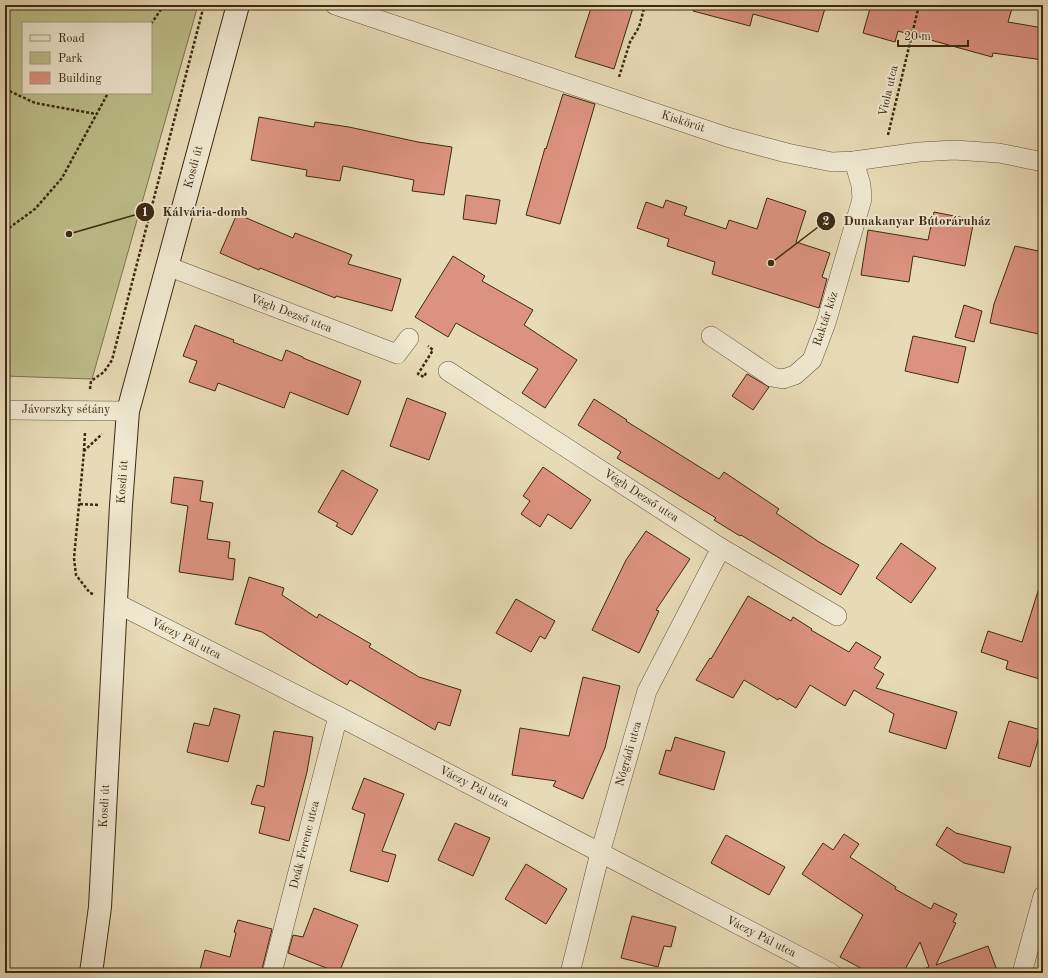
<svg xmlns="http://www.w3.org/2000/svg" width="1048" height="978" font-family="'Old Standard TT',serif">
	<rect width="100%" height="100%" fill="#e7dab6"/>
	<filter id="stains"><feTurbulence type="fractalNoise" baseFrequency=".005" numOctaves="4"/><feColorMatrix values="0 0 0 0 .2 0 0 0 0 .09 0 0 0 0 .02 0 0 0 .5 -.17"/></filter>
	<radialGradient id="worn" r=".72"><stop offset=".6" stop-color="#630" stop-opacity="0"/><stop offset="1" stop-color="#630" stop-opacity=".3"/></radialGradient>
	<path fill="#bcbd89" stroke="#7c744d" fill-rule="evenodd" d="M5,5H198L92,379L5,376ZM23,23H151V93H23Z"/>
	<g fill="#db9280" stroke="#3d2a11">
		<path d="M592,5H634L614,69L575,57Z"/>
		<path d="M694,5H826L818,32L753,14L750,26L693,11Z"/>
		<path d="M871,5H1013L1008,22L1043,28V60L993,53L992,57L898,31L895,42L863,33Z"/>
		<path d="M563,94L595,104L560,224L526,215L545,148L546,149Z"/>
		<path d="M259,117L314,127L315,122L349,127L418,142L452,147L444,195L412,191L414,180L343,166L340,181L306,176L307,170L251,160Z"/>
		<path d="M466,195L500,200L496,224L463,219Z"/>
		<path d="M767,198L806,211L796,242L830,253L822,277L827,279L819,308L712,274L715,262L667,246L669,239L637,228L646,202L663,208L666,200L687,207L684,215L726,229L729,220L757,229Z"/>
		<path d="M934,212L974,220L965,266L913,256L909,282L861,275L868,230L928,240Z"/>
		<path d="M237,214L293,238L295,233L352,255L348,264L401,279L392,311L336,296L335,298L260,268L259,270L220,253Z"/>
		<path d="M1015,246L1043,252V335L990,323L994,304Z"/>
		<path d="M453,256L485,276L482,281L533,310L524,325L577,360L545,408L522,393L538,369L456,323L448,337L415,317Z"/>
		<path d="M964,305L982,311L974,342L955,337Z"/>
		<path d="M195,325L234,340L233,342L282,361L286,350L303,357V358L361,381L348,415L290,392L284,408L218,383L215,391L189,382L197,361L183,356Z"/>
		<path d="M913,336L966,347L958,383L905,371Z"/>
		<path d="M747,374L769,387L753,410L732,396Z"/>
		<path d="M407,398L446,413L429,460L390,446Z"/>
		<path d="M594,399L627,420L626,421L719,479L724,472L779,509L776,513L819,542L859,565L841,595L741,535L740,536L714,520L716,518L617,458L621,452L578,425Z"/>
		<path d="M543,467L591,500L571,529L548,514L540,527L521,514L530,501L523,496Z"/>
		<path d="M342,470L378,490L352,535L336,526L338,523L318,512Z"/>
		<path d="M174,477L203,481L200,501L213,503L207,539L230,542L228,558L235,559L233,580L179,572L188,506L171,503Z"/>
		<path d="M646,531L690,559L656,610L659,611L639,653L592,630L626,560Z"/>
		<path d="M901,543L936,568L911,603L876,578Z"/>
		<path d="M249,577L284,588L282,595L317,618L319,614L371,644L369,647L419,677L461,690L450,726L438,722L435,730L350,680L347,685L312,664L262,632L235,624Z"/>
		<path d="M1039,588H1043V680L1006,669L1008,661L981,652L988,631L1022,642Z"/>
		<path d="M748,596L791,621L793,617L812,629L811,630L849,652L856,642L881,657L874,668L884,674L876,688L957,712L946,749L889,732L894,714L854,690L845,706L810,685L796,708L779,698L778,700L744,680L733,698L696,680L710,658L711,659Z"/>
		<path d="M516,599L555,621L545,639L540,636L531,652L496,633Z"/>
		<path d="M583,677L620,686L605,748L583,799L553,786L556,781L512,775L520,728L569,736Z"/>
		<path d="M214,708L240,715L228,762L187,752L194,723L209,726Z"/>
		<path d="M1009,721L1041,730L1030,767L998,758Z"/>
		<path d="M274,731L313,737L307,772L289,841L259,833L265,807L251,804L257,785L264,787Z"/>
		<path d="M675,737L725,752L714,790L659,774L666,750L671,751Z"/>
		<path d="M364,778L404,794L382,851L396,855L388,882L350,871L365,814L352,809Z"/>
		<path d="M455,823L490,838L473,876L438,860Z"/>
		<path d="M947,827L956,833L1011,847L1004,873L964,863L936,845Z"/>
		<path d="M844,834L859,844L850,857L896,887L895,889L931,909L934,903L957,914L953,922L956,923L936,965L988,946L998,973H921L920,970L929,967L920,942L903,973H870L840,957L863,915L802,874L823,843L833,850Z"/>
		<path d="M726,835L785,867L769,895L711,863Z"/>
		<path d="M526,864L567,889L546,924L505,899Z"/>
		<path d="M314,908L358,925L339,973L288,953L293,935L303,937Z"/>
		<path d="M632,916L676,927L671,947L664,946L658,967L621,958Z"/>
		<path d="M238,920L272,929L261,973H199L205,950L230,957L236,933L234,932Z"/>
	</g>
	<g fill="none" stroke-linecap="round" stroke-linejoin="round">
		<g stroke="#68563a" stroke-width="20">
			<g id="street">
				<path d="M335,5L727,137L787,153L832,162L854,161L919,152L954,150L999,153L1043,162"/>
				<path d="M167,266L397,354L409,338"/>
				<path d="M711,336L772,377L783,379L795,375L812,360L826,323L862,199L861,185L854,161"/>
				<path d="M448,371L721,548L837,616"/>
				<path d="M5,410L128,411"/>
				<path d="M116,603L338,716L831,973"/>
				<path d="M272,973L338,716"/>
				<path d="M570,973L600,853L647,691L721,548"/>
				<path d="M1022,973L1043,896"/>
			</g>
		</g>
		<g stroke="#3d2a11" stroke-width="24">
			<path id="secondary" d="M91,973L100,907L121,505L128,411L238,5"/>
		</g>
		<g stroke="#3d2a11" stroke-width="2.5" stroke-dasharray="3 2" stroke-linecap="butt">
			<path d="M151,24L164,5"/>
			<path d="M619,77L630,42L639,27L645,5"/>
			<path d="M5,89L35,103L96,114"/>
			<path d="M888,135L919,5"/>
			<path d="M5,231L35,209L62,178L108,93"/>
			<path d="M426,373L424,377L418,374L433,350L428,346"/>
			<path d="M90,389L91,381L104,372L112,360L204,5"/>
			<path d="M84,451L85,432"/>
			<path d="M80,504L99,505"/>
			<path d="M93,594L90,593L76,575L74,558L84,451L102,434"/>
		</g>
		<use href="#street" stroke="#efe7d0" stroke-width="19"/>
		<use href="#secondary" stroke="#efe7d0" stroke-width="22"/>
	</g>
	<g text-anchor="middle" dominant-baseline="central" stroke-width="4" stroke-linejoin="round" paint-order="stroke">
		<g font-size="12" fill="#3d2a11" stroke="#efe7d0">
			<text transform="translate(889 91) rotate(-77)">Viola utca</text>
			<text transform="translate(683 122) rotate(18)">Kiskörút</text>
			<text transform="translate(194 167) rotate(-75)">Kosdi út</text>
			<text transform="translate(291 314) rotate(21)">Végh Dezső utca</text>
			<text transform="translate(826 319) rotate(-72)">Raktár köz</text>
			<text x="66" y="410">Jávorszky sétány</text>
			<text transform="translate(123 482) rotate(-86)">Kosdi út</text>
			<text transform="translate(641 496) rotate(33)">Végh Dezső utca</text>
			<text transform="translate(186 639) rotate(27)">Váczy Pál utca</text>
			<text transform="translate(629 754) rotate(-74)">Nógrádi utca</text>
			<text transform="translate(474 787) rotate(27)">Váczy Pál utca</text>
			<text transform="translate(105 806) rotate(-87)">Kosdi út</text>
			<text transform="translate(305 845) rotate(-76)">Deák Ferenc utca</text>
			<text transform="translate(761 937) rotate(27)">Váczy Pál utca</text>
		</g>
	</g>
	<path fill="none" stroke="#3d2a11" stroke-width="1.5" d="M69 234L145 212M771 263L826 221"/>
	<g fill="#3d2a11" stroke="#efe7d0" stroke-width="1.5">
		<circle cx="69" cy="234" r="4"/>
		<circle cx="771" cy="263" r="4"/>
		<circle cx="145" cy="212" r="10"/>
		<circle cx="826" cy="221" r="10"/>
	</g>
	<g font-size="12" text-anchor="middle" font-weight="bold" fill="#fff">
		<text x="145" y="216">1</text>
		<text x="826" y="225">2</text>
	</g>
	<g font-size="13" text-anchor="middle" font-weight="bold" fill="#3d2a11" stroke="#efe7d0" stroke-width="4" stroke-linejoin="round" paint-order="stroke">
		<text x="205" y="216">Kálvária-domb</text>
		<text x="917" y="225">Dunakanyar Bútoráruház</text>
	</g>
	<rect width="1048" height="978" fill="none" stroke="#e7dab6" stroke-width="20"/>
	<rect x="6" y="6" width="1036" height="966" fill="none" stroke="#3d2a11" stroke-width="2"/>
	<rect x="10" y="10" width="1028" height="958" fill="none" stroke="#3d2a11"/>
	<rect x="22" y="22" width="130" height="72" fill="#efe7d0" stroke="#a89b84"/>
	<rect x="30" y="35" width="20" height="6" fill="#efe7d0" stroke="#a89b84"/>
	<text x="58" y="42" font-size="12" fill="#3d2a11">Road</text>
	<rect x="30" y="52" width="20" height="12" fill="#bcbd89" stroke="#a89b84"/>
	<text x="58" y="62" font-size="12" fill="#3d2a11">Park</text>
	<rect x="30" y="72" width="20" height="12" fill="#db9280" stroke="#a89b84"/>
	<text x="58" y="82" font-size="12" fill="#3d2a11">Building</text>
	<path d="M898 40v6h70v-6" fill="none" stroke="#3d2a11" stroke-width="2"/>
	<text x="904" y="40" font-size="12" fill="#3d2a11" stroke="#efe7d0" stroke-width="3" paint-order="stroke">20 m</text>
	<rect width="100%" height="100%" filter="url(#stains)"/>
	<rect width="100%" height="100%" fill="url(#worn)"/>
</svg>
